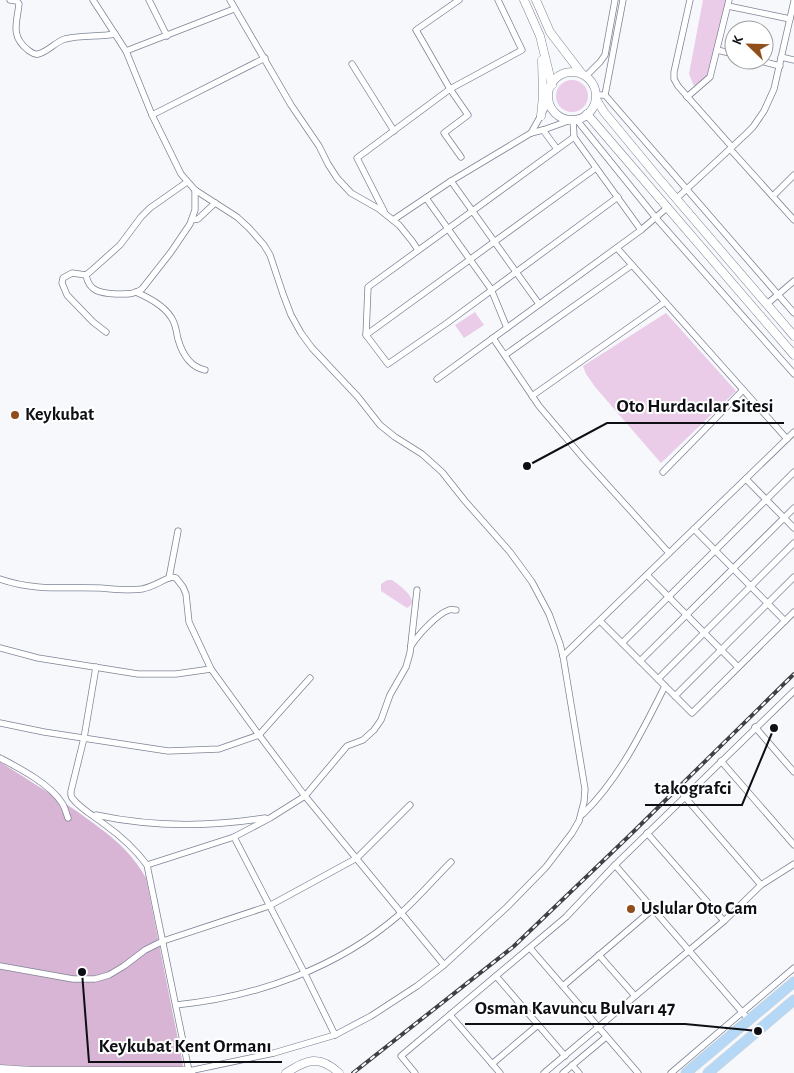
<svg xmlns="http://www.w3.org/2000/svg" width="794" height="1073" font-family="'Alegreya Sans',sans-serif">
	<rect width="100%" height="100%" fill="#f7f8fc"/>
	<g fill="#eacbe8">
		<path d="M703,0H728L710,75L694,86L689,74Z"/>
		<circle cx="572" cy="96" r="16"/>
		<path d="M475,312L484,325L464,338L455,325Z"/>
		<path d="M666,313L736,391L661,463L596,388L586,374L583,366Z"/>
		<path d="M387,580H392C399,585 422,601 407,608L381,591V584Z"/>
	</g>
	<path fill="#d8b4d5" d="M0,762C25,778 50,793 75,810C104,831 128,846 146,878L183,1065L181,1073H0Z"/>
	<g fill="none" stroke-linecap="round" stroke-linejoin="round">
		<g stroke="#7e8495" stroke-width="7">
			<g id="minor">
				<path d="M10,0L17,1L19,4C17,23 10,36 28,50C31,52 34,55 38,54C48,52 55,42 65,39C81,35 99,37 115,34"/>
				<path d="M93,0L126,51L152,115L181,174L195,190L237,217L249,228L264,245L270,255L283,294L291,315L301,333L312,348L358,397L380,425L395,437L422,454L442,472L465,501L510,552L532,582L549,614L560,644L563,656L585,789L584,802L579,821L572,833L546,867L507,907L444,965L417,986L371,1016L335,1035L274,1053L189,1071L147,865C135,849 121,836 104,824C94,816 81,809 73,799C70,796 71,795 71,791L84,738L96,667"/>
				<path d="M149,0L167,36"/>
				<path d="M230,0L291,105L319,146L328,164L337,178L351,193L379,209L399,225L412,241L418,250"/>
				<path d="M459,0L416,30L450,89L468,115L444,133L461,157"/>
				<path d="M690,0L674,72V79L678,86L732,147"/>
				<path d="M728,6L790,19"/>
				<path d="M717,50L734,54"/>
				<path d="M126,51L234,9"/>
				<path d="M781,57L794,60"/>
				<path d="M757,60L780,66"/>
				<path d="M352,64L394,131"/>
				<path d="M586,76L600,62L605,55L615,0"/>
				<path d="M596,95H605L794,313"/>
				<path d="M605,95L623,0"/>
				<path d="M687,97L710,77L729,0"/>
				<path d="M152,115L265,58"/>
				<path d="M573,119L574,137L641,230"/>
				<path d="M576,119L656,218L794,374"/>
				<path d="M543,130L557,149"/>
				<path d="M531,133L549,101"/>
				<path d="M574,137L368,287L366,335L388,364L447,323L618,197"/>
				<path d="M730,149L794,220"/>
				<path d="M451,181L539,304"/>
				<path d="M773,196L794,175"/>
				<path d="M426,198L491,289L507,328"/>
				<path d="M676,199L746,134L753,127L764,111L774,89L794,1"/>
				<path d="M384,211L357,158L450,89L522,50L498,0"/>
				<path d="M192,220L198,219L215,203"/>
				<path d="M393,220L451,181L531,133L543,130L571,120"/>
				<path d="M617,248L787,439"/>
				<path d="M86,275C89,292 101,293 116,294C126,294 134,295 142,289L171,252L190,224L195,210V190"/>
				<path d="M136,292C149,298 163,305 171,317C176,324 176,331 178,339C182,353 190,367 205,370"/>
				<path d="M767,304L794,281"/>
				<path d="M106,332L93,322L67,295L62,283L63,278L72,273L86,275L91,271L120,245L141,217L150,208L187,182"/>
				<path d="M366,335L596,168"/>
				<path d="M493,338L539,406L584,459L669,553"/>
				<path d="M505,355L632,265"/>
				<path d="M437,379L641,230L668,207"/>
				<path d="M532,396L665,302"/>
				<path d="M663,472L743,390"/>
				<path d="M746,479L794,528"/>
				<path d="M694,529L785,621"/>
				<path d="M647,575L738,667"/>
				<path d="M169,578L178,531"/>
				<path d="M0,579C34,591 65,587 100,588C114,589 128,591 142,589C153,587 161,581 171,577L176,578L183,587L186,594L189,622L211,669L259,735L305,796L444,965"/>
				<path d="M600,621L692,713L794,612"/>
				<path d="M622,643L794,472"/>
				<path d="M411,646C418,635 437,614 449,610C452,609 453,610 456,610"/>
				<path d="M0,648L38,658L138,674H176L211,669"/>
				<path d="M563,656L794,432"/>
				<path d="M640,661L794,508"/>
				<path d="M658,679L794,543"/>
				<path d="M675,696L794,577"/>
				<path d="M0,723L44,732L168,751L219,749L259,735L310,678"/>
				<path d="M755,727L794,772"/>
				<path d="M0,758C19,768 50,784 62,803C65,807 66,813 68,818"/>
				<path d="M721,761L794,845"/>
				<path d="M684,796L761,885"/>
				<path d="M583,814C619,779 643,730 665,686"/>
				<path d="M96,815C152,827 209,827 265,818"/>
				<path d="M647,833L724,921"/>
				<path d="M234,837L304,972L335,1035"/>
				<path d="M147,865L234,837L270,818L305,796L347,746L363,740L374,730L381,720L390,695L406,667L410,653L417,590"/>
				<path d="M615,865L749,1020"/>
				<path d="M530,948L638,1073"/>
				<path d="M599,955L635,996"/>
				<path d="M0,966L73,979H95L109,975L124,966L145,950L163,941L269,906L357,858L410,805"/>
				<path d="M496,976L565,1056"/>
				<path d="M563,986L653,909"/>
				<path d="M176,1005C257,997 338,968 400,914C418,898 434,879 451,862"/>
				<path d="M450,1015L500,1073"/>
				<path d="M492,1064L538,1025"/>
				<path d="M572,1065L579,1073"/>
				<path d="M415,1073L401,1056L566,917L615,865L794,691"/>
				<path d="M544,1073L724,921L761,885L794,864"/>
				<path d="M563,1073L606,1037"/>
				<path d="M671,1073L794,968"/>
			</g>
		</g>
		<g stroke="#7e8495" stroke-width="9">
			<g id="tertiary">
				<path d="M524,0L540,36L552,85"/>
				<path d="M536,0L550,32L582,74"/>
				<circle cx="572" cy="96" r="24"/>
				<path d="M596,99L604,112L656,175L794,336"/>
				<path d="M587,114L794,355"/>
				<path d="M541,116L543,96L542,60"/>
				<path d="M0,1069L32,1071H189L191,1073"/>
				<path d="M286,1073C306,1060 319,1054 339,1073"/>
			</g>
		</g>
		<g stroke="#d3d4d5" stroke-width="11">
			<g id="trunk">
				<path d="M686,1073L794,982"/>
				<path d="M708,1073L794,1000"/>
			</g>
		</g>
		<use href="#minor" stroke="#fff" stroke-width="5.5"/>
		<use href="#tertiary" stroke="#fff" stroke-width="8"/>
		<use href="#trunk" stroke="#b4d8f6" stroke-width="10"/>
		<g stroke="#3e4046" stroke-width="4">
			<path id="rail" d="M353,1073L513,947L628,837L794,674"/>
		</g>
		<use href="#rail" stroke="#fff" stroke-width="2" stroke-dasharray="5.5" stroke-linecap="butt"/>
	</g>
	<g fill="#904e1b" stroke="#fff" stroke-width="2">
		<circle cx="15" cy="415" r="5"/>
		<circle cx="631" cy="909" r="5"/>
	</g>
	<g text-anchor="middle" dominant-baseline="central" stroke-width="4" stroke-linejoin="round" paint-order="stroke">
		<g font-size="18" font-weight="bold" fill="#0d0f15" stroke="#fff" text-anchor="start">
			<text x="25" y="415">Keykubat</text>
			<text x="641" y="909">Uslular Oto Cam</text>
		</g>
	</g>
	<path fill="none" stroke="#0d0f15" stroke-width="2" d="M527 466L607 423H784M774 728L742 805H645M758 1031L685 1024H465M82 972L89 1062H282"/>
	<g fill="#0d0f15" stroke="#fff" stroke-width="2">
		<circle cx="527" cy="466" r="5"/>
		<circle cx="774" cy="728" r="5"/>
		<circle cx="758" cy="1031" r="5"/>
		<circle cx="82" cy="972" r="5"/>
	</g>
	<g font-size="19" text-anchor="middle" font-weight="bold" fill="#0d0f15" stroke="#fff" stroke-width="4" stroke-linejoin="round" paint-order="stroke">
		<text x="695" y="412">Oto Hurdacılar Sitesi</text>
		<text x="693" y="794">takografci</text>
		<text x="575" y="1014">Osman Kavuncu Bulvarı 47</text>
		<text x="185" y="1052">Keykubat Kent Ormanı</text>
	</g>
	<g transform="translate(749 45) rotate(293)"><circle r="24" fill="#ffffff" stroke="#9e9fa1"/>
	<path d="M0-4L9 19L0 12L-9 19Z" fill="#904e1b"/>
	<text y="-8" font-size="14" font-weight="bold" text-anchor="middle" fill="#0d0f15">K</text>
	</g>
</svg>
